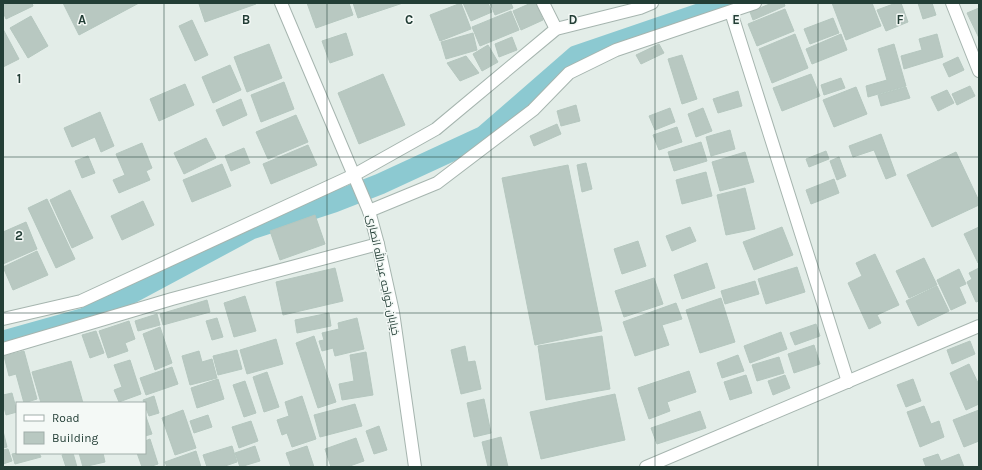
<svg xmlns="http://www.w3.org/2000/svg" width="982" height="470" font-family="Karla,Cairo,sans-serif">
	<rect width="100%" height="100%" fill="#e3ede8"/>
	<g fill="none" stroke-linecap="round" stroke-linejoin="round">
		<path stroke="#8cc9d1" stroke-width="21" d="M3,341L85,318L251,229L334,202L380,184L484,136L576,56L731,3"/>
	</g>
	<g fill="#b8c8c1" stroke="#b5c7bf">
		<path d="M3,3H32L33,6L6,19L3,12Z"/>
		<path d="M63,3H139L79,35Z"/>
		<path d="M202,3H255L256,4L205,22L199,4Z"/>
		<path d="M307,3H349L353,15L316,28Z"/>
		<path d="M353,3H403L358,18Z"/>
		<path d="M461,3L471,29L440,41L430,15Z"/>
		<path d="M463,3H488L492,12L471,21Z"/>
		<path d="M490,3H511L513,8L495,15Z"/>
		<path d="M531,3H536L543,20L521,30L513,11Z"/>
		<path d="M772,3H784L785,6L753,20L750,12Z"/>
		<path d="M832,3H872L881,26L846,40Z"/>
		<path d="M896,3H901L908,22L886,31L877,10Z"/>
		<path d="M918,3H932L936,15L923,19Z"/>
		<path d="M979,8V38L967,13Z"/>
		<path d="M785,9L794,31L757,46L748,24Z"/>
		<path d="M511,11L519,30L480,46L472,27Z"/>
		<path d="M31,16L48,46L28,58L10,28Z"/>
		<path d="M833,18L839,33L810,44L804,29Z"/>
		<path d="M192,20L208,55L195,61L179,26Z"/>
		<path d="M3,29L19,59L3,67Z"/>
		<path d="M346,33L353,55L330,63L322,41Z"/>
		<path d="M473,33L477,50L446,59L441,42Z"/>
		<path d="M795,34L808,68L772,83L759,49Z"/>
		<path d="M841,34L847,50L812,64L806,49Z"/>
		<path d="M937,34L943,57L904,69L901,56L922,50L919,39Z"/>
		<path d="M512,37L517,50L499,57L495,44Z"/>
		<path d="M269,44L282,78L247,92L234,57Z"/>
		<path d="M659,44L664,53L641,64L636,55Z"/>
		<path d="M894,44L906,86L868,97L866,86L887,80L878,49Z"/>
		<path d="M488,45L498,62L482,71L473,54Z"/>
		<path d="M682,55L697,99L682,104L668,59Z"/>
		<path d="M466,56L479,73L460,81L447,63Z"/>
		<path d="M958,57L964,70L949,77L943,64Z"/>
		<path d="M230,65L241,90L213,103L202,77Z"/>
		<path d="M383,74L405,125L359,144L338,93Z"/>
		<path d="M811,74L820,96L782,111L773,88Z"/>
		<path d="M841,78L845,88L824,95L821,85Z"/>
		<path d="M284,82L294,109L261,122L251,95Z"/>
		<path d="M185,84L194,105L159,121L150,99Z"/>
		<path d="M970,86L975,96L957,105L952,94Z"/>
		<path d="M856,87L867,114L834,127L823,100Z"/>
		<path d="M906,87L910,98L881,106L878,95Z"/>
		<path d="M947,90L954,103L938,111L931,97Z"/>
		<path d="M738,91L742,106L718,113L713,99Z"/>
		<path d="M241,99L247,115L223,126L216,110Z"/>
		<path d="M576,105L580,121L561,126L557,111Z"/>
		<path d="M670,108L675,122L655,130L649,116Z"/>
		<path d="M703,108L712,131L696,137L688,114Z"/>
		<path d="M100,112L114,146L101,152L95,137L72,147L64,128Z"/>
		<path d="M296,115L308,142L268,159L256,132Z"/>
		<path d="M557,124L561,134L534,146L530,136Z"/>
		<path d="M677,127L682,142L659,150L653,135Z"/>
		<path d="M730,130L735,149L711,156L706,137Z"/>
		<path d="M881,134L896,175L886,179L874,150L853,157L849,146Z"/>
		<path d="M206,138L216,158L184,174L174,153Z"/>
		<path d="M701,142L707,161L674,171L668,152Z"/>
		<path d="M142,143L152,168L146,171L150,180L119,193L113,180L125,175L116,154Z"/>
		<path d="M308,145L317,165L271,184L263,164Z"/>
		<path d="M244,148L250,163L231,171L225,156Z"/>
		<path d="M826,151L829,159L809,167L806,159Z"/>
		<path d="M745,152L754,182L720,191L712,162Z"/>
		<path d="M956,152L979,201V205L932,227L907,175Z"/>
		<path d="M88,156L95,173L82,178L75,161Z"/>
		<path d="M839,157L846,176L837,180L830,161Z"/>
		<path d="M586,163L592,189L582,192L577,165Z"/>
		<path d="M222,164L231,186L192,202L183,180Z"/>
		<path d="M568,165L602,331L535,345L502,178Z"/>
		<path d="M706,172L712,196L682,204L676,180Z"/>
		<path d="M834,179L839,193L811,204L806,190Z"/>
		<path d="M745,188L755,229L726,235L717,195Z"/>
		<path d="M70,190L93,238L72,248L50,200Z"/>
		<path d="M47,199L75,259L56,268L28,208Z"/>
		<path d="M143,201L154,225L122,240L111,216Z"/>
		<path d="M315,215L325,244L280,260L270,231Z"/>
		<path d="M26,222L37,249L3,264V232Z"/>
		<path d="M690,227L696,241L672,251L666,236Z"/>
		<path d="M782,227L793,255L754,270L743,242Z"/>
		<path d="M979,227V263H978L964,234Z"/>
		<path d="M638,241L646,266L622,274L614,249Z"/>
		<path d="M37,251L48,275L13,290L3,267Z"/>
		<path d="M875,254L899,305L877,315L881,323L869,329L848,283L862,276L856,263Z"/>
		<path d="M924,258L937,285L909,298L896,271Z"/>
		<path d="M707,263L715,288L682,299L674,275Z"/>
		<path d="M797,267L805,292L766,304L758,279Z"/>
		<path d="M335,268L343,301L283,315L276,282Z"/>
		<path d="M979,268V301L976,302L967,282L972,279L969,273Z"/>
		<path d="M959,269L966,284L959,287L966,303L951,310L937,280Z"/>
		<path d="M654,278L663,304L624,317L615,291Z"/>
		<path d="M755,281L759,294L725,304L721,291Z"/>
		<path d="M937,286L949,311L918,326L906,301Z"/>
		<path d="M245,296L256,331L234,337L224,303Z"/>
		<path d="M721,298L735,342L700,353L686,310Z"/>
		<path d="M207,300L210,312L163,325L160,314Z"/>
		<path d="M676,303L682,319L662,325L669,345L635,356L623,322Z"/>
		<path d="M329,313L331,326L297,333L295,320Z"/>
		<path d="M157,314L160,325L138,331L135,321Z"/>
		<path d="M217,318L223,337L212,340L206,321Z"/>
		<path d="M357,318L364,349L335,356L333,348L322,351L319,341L324,340L322,333L339,329L338,323Z"/>
		<path d="M129,321L135,339L125,343L128,351L108,358L99,331Z"/>
		<path d="M816,324L820,336L795,345L790,333Z"/>
		<path d="M160,327L172,363L155,370L143,334Z"/>
		<path d="M96,331L104,353L90,358L82,335Z"/>
		<path d="M781,332L787,349L750,363L744,346Z"/>
		<path d="M314,336L336,402L318,408L296,343Z"/>
		<path d="M602,336L610,389L546,400L538,346Z"/>
		<path d="M276,339L283,364L247,374L240,350Z"/>
		<path d="M970,341L975,354L952,364L947,350Z"/>
		<path d="M814,345L820,364L794,373L788,354Z"/>
		<path d="M465,346L468,362L475,361L481,389L461,394L451,350Z"/>
		<path d="M237,350L242,369L218,375L213,356Z"/>
		<path d="M24,351L37,399L24,403L16,374L9,376L4,356Z"/>
		<path d="M199,351L202,362L212,359L217,378L190,385L182,356Z"/>
		<path d="M366,352L373,395L342,400L339,384L354,381L350,355Z"/>
		<path d="M738,355L744,371L722,378L717,363Z"/>
		<path d="M779,357L784,373L757,381L752,365Z"/>
		<path d="M130,360L141,394L119,402L114,390L122,387L114,365Z"/>
		<path d="M71,361L83,403H41L32,372Z"/>
		<path d="M969,364L979,385V404L966,410L950,373Z"/>
		<path d="M172,367L178,384L146,395L140,378Z"/>
		<path d="M689,371L696,392L667,402L670,411L649,419L638,388Z"/>
		<path d="M267,372L279,407L264,412L253,377Z"/>
		<path d="M746,375L752,393L730,400L724,382Z"/>
		<path d="M785,375L790,388L773,395L768,381Z"/>
		<path d="M218,379L224,399L197,408L191,388Z"/>
		<path d="M913,379L921,401L906,407L897,385Z"/>
		<path d="M245,381L256,413L244,417L233,385Z"/>
		<path d="M12,393L17,412L6,415L3,403V395Z"/>
		<path d="M615,394L625,440L541,459L530,412Z"/>
		<path d="M154,396L159,413L149,416L143,400Z"/>
		<path d="M302,396L316,439L292,447L287,433L282,435L277,420L289,416L285,402Z"/>
		<path d="M484,399L491,433L474,437L467,403Z"/>
		<path d="M355,404L362,426L320,437L314,415Z"/>
		<path d="M924,406L931,424L939,421L944,437L920,447L907,412Z"/>
		<path d="M183,410L196,448L175,455L162,418Z"/>
		<path d="M979,410V441L964,447L953,420Z"/>
		<path d="M700,411L706,428L657,444L651,428Z"/>
		<path d="M145,414L152,434L145,436Z"/>
		<path d="M208,415L212,427L194,433L190,421Z"/>
		<path d="M251,421L258,441L239,448L232,427Z"/>
		<path d="M379,426L387,450L374,454L366,431Z"/>
		<path d="M3,431L7,447L3,448Z"/>
		<path d="M501,437L508,467H488L482,442Z"/>
		<path d="M356,438L364,461L347,467H331L325,449Z"/>
		<path d="M150,439L158,464L149,467H142L137,453H145V441Z"/>
		<path d="M232,446L237,462L222,467H207L203,455Z"/>
		<path d="M255,446L260,461L240,467L235,453Z"/>
		<path d="M307,446L314,467H291L286,453Z"/>
		<path d="M8,449L12,461L3,464V450Z"/>
		<path d="M196,451L201,467H167L165,462Z"/>
		<path d="M17,453H39L41,457L15,464L12,454Z"/>
		<path d="M67,453H73L77,467H66L62,455Z"/>
		<path d="M79,453H103L105,462L83,467Z"/>
		<path d="M938,454L941,461L959,454L964,467H926L923,459Z"/>
	</g>
	<g fill="none" stroke-linecap="round" stroke-linejoin="round">
		<g stroke="#a6b5af" stroke-width="14">
			<g id="minor">
				<path d="M543,3L556,29"/>
				<path d="M952,3L979,71"/>
				<path d="M731,12L848,382"/>
				<path d="M369,211L437,183L533,110L569,73L616,50L755,3"/>
				<path d="M3,319L81,301L354,175L436,129L556,29L640,8L652,3"/>
				<path d="M3,349L172,299L378,244"/>
				<path d="M646,467L979,326"/>
			</g>
		</g>
		<g stroke="#a6b5af" stroke-width="14">
			<path id="tertiary" d="M281,3L369,211L378,244L393,312L415,467"/>
		</g>
		<use href="#minor" stroke="#fff" stroke-width="12"/>
		<use href="#tertiary" stroke="#fff" stroke-width="12"/>
	</g>
	<path fill="none" stroke="#233e36" stroke-width="1" stroke-opacity="0.55" d="M164,3V467M327,3V467M491,3V467M655,3V467M818,3V467M3,157H979M3,313H979"/>
	<g text-anchor="middle" dominant-baseline="central" stroke-width="3" stroke-linejoin="round" paint-order="stroke">
		<g font-size="11" fill="#233e36" stroke="#f4f9f6">
			<text transform="translate(383 275) rotate(78)">خیابان خواجه عبدالله انصاری</text>
		</g>
	</g>
	<g font-size="13" text-anchor="middle" font-weight="bold" fill="#233e36" stroke="#f4f9f6" stroke-width="3" stroke-linejoin="round" paint-order="stroke">
		<text x="82" y="24">A</text>
		<text x="246" y="24">B</text>
		<text x="409" y="24">C</text>
		<text x="573" y="24">D</text>
		<text x="736" y="24">E</text>
		<text x="900" y="24">F</text>
		<text x="19" y="83">1</text>
		<text x="19" y="240">2</text>
	</g>
	<rect width="982" height="470" fill="none" stroke="#233e36" stroke-width="8"/>
	<rect x="16" y="402" width="130" height="52" fill="#f4f9f6" stroke="#a0aea9"/>
	<rect x="24" y="415" width="20" height="6" fill="#ffffff" stroke="#a0aea9"/>
	<text x="52" y="422" font-size="12" fill="#233e36">Road</text>
	<rect x="24" y="432" width="20" height="12" fill="#b8c8c1" stroke="#a0aea9"/>
	<text x="52" y="442" font-size="12" fill="#233e36">Building</text>
</svg>
